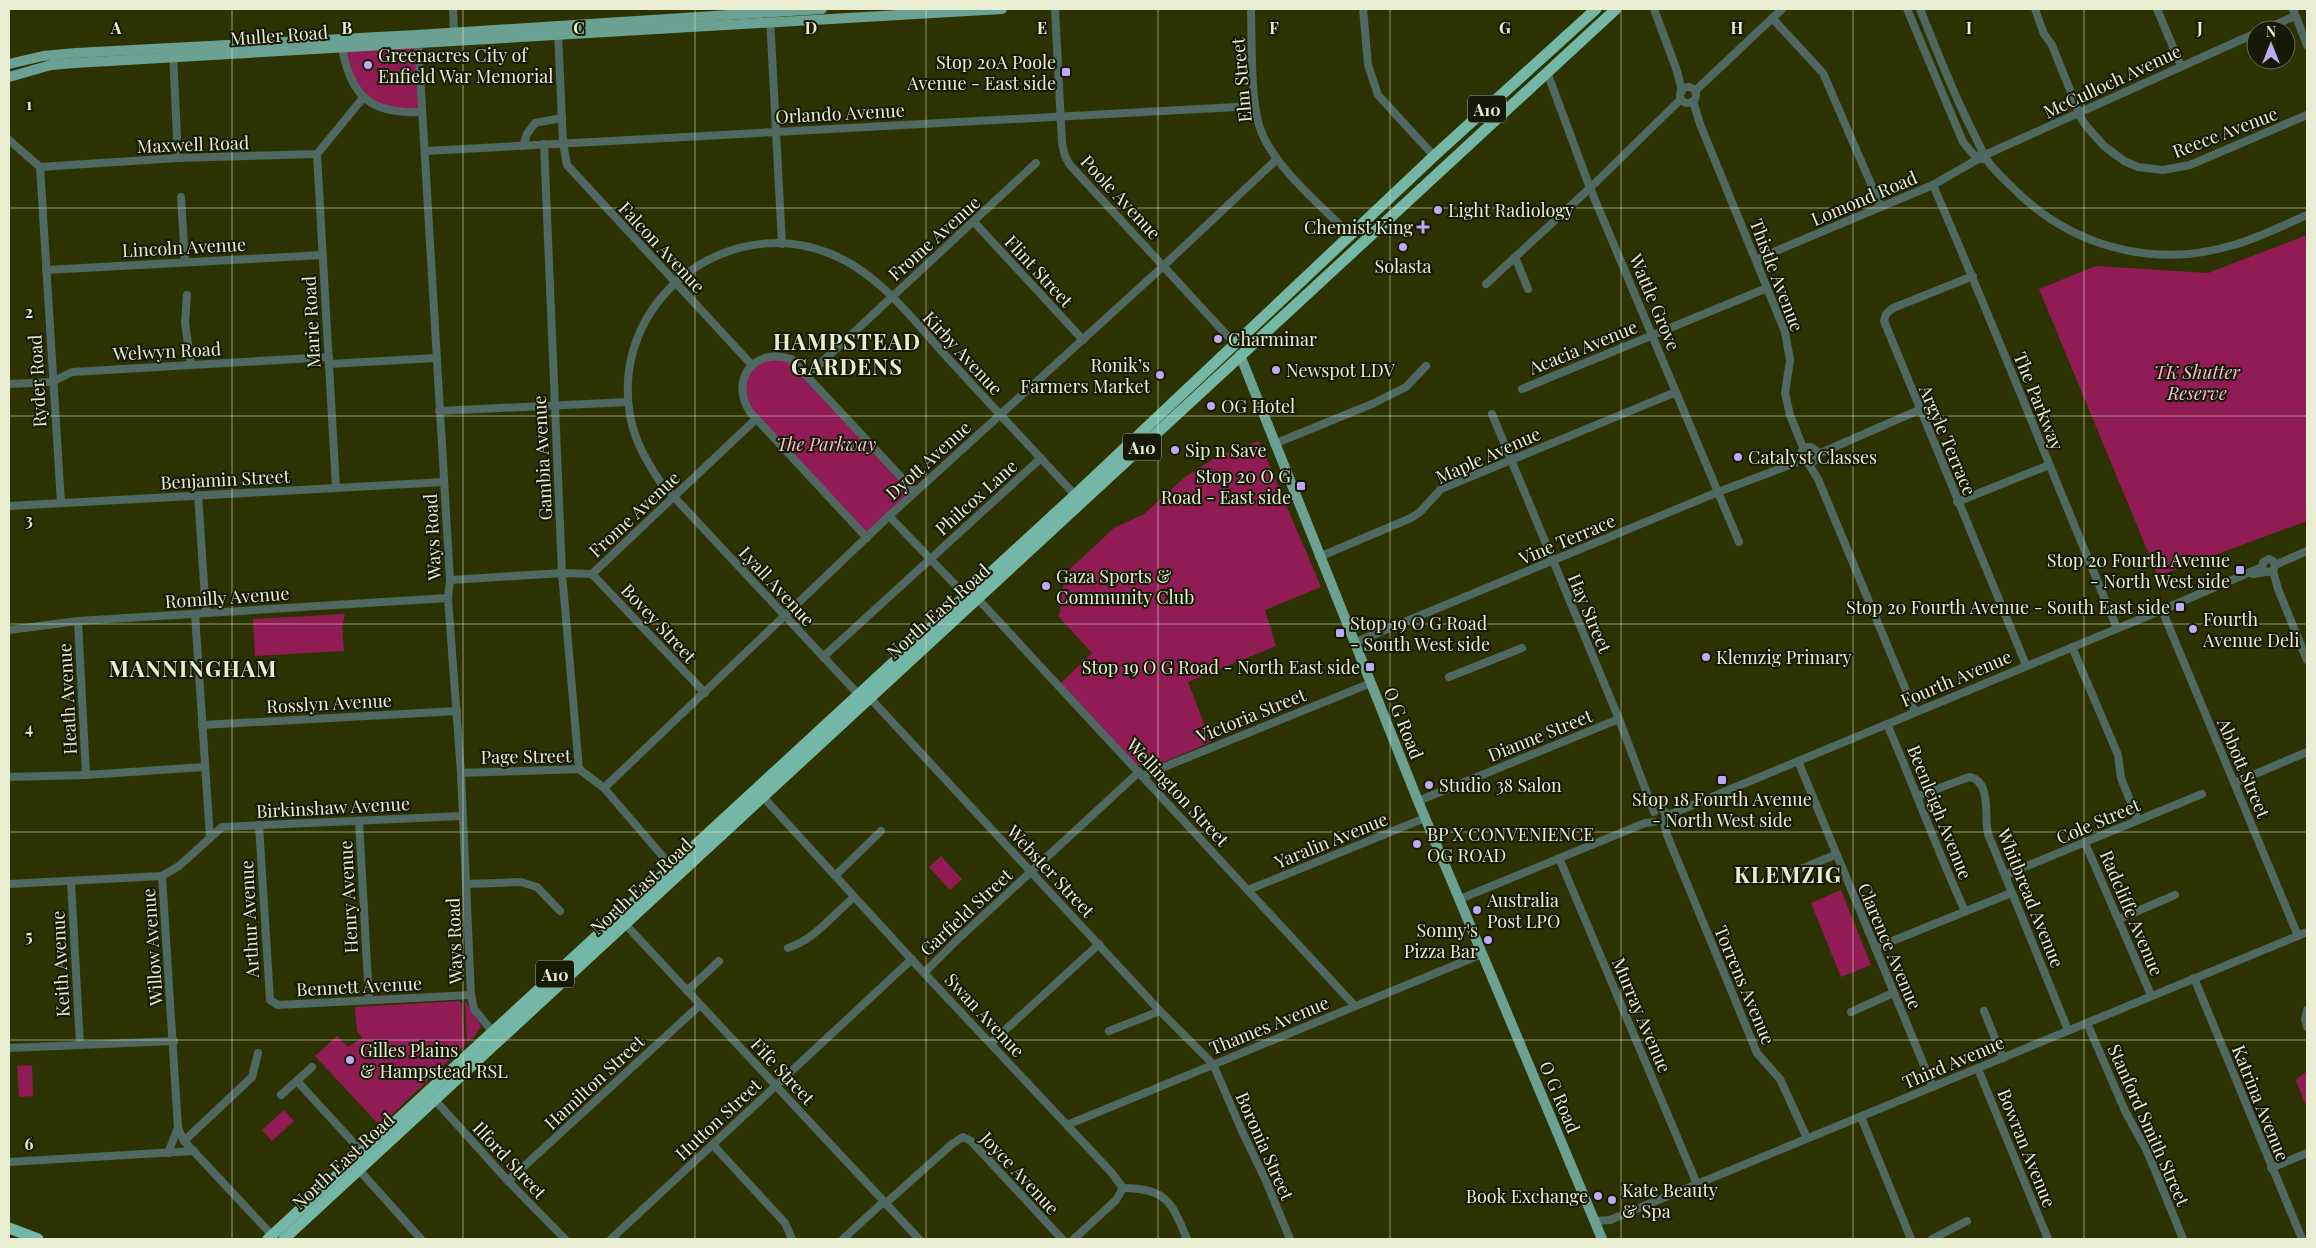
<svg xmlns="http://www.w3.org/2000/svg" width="2316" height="1248" font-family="'Playfair Display',serif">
	<rect width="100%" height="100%" fill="#2d3300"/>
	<g fill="#911b55">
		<path d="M418,44L421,112L381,109L351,80L342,48Z"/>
		<path d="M2307,235V521L2158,576L2039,289L2096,266L2208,273Z"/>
		<path d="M773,356L797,364L915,492L866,537L748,409L742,393L751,364Z"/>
		<path d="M1259,441L1321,587L1265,610L1276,646L1188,682L1211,742L1152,767L1144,768L1135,763L1061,683L1092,653L1058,616L1060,613L1062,590L1070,569L1114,528L1144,514L1184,478L1218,456Z"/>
		<path d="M345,614L342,627L344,651L255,656L253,619Z"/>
		<path d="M941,856L962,879L950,890L929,867Z"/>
		<path d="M1841,890L1871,965L1841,977L1811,903Z"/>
		<path d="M465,1000L481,1026L475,1036L467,1043Z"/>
		<path d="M459,1001L462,1004L465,1045L380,1126L315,1056L337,1036L348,1047L362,1038L357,1031L355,1007Z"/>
		<path d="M32,1065L33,1096L19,1097L17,1066Z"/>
		<path d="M2307,1071V1109L2296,1080Z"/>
		<path d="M284,1110L294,1121L272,1141L262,1130Z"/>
	</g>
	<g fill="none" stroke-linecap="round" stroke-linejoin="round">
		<g stroke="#4f6962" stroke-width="8">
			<path d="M453,9L454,37"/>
			<path d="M1055,9L1062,143L1065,156L1070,165L1235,344"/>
			<path d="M1251,9C1252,41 1250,102 1261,131C1275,168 1322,206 1350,235"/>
			<path d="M1363,9L1368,65L1378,95L1434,156"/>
			<path d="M1654,9L1677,71L1682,91"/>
			<path d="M1907,9L1963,142L1973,154L1982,159"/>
			<path d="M1920,9C1937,51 1953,94 1974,134C1979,144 1984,156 1990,164C1996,172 2004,179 2011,186C2068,245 2150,269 2230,246C2256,239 2282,226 2307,215"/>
			<path d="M2035,9L2044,34L2052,45L2082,120L2088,128L2104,146L2124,161L2138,167L2163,170L2190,165L2307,115"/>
			<path d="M2157,9L2181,66"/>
			<path d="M2293,9L2307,45"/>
			<path d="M770,18L782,244"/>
			<path d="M1772,18L1823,73L1881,207"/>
			<path d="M2263,30L2295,16"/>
			<path d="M558,32L563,143L567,165L751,364"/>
			<path d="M418,40L450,580L448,598L461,773L471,995L474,1009L492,1031"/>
			<path d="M342,48C351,97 371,114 421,112"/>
			<path d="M173,53L178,158"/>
			<path d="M1547,72L1590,188L1739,542"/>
			<circle cx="1688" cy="95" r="8"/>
			<path d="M1695,91L1782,9"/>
			<path d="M1693,101L1700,124L1785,332L1790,360L1785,393L1790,415L1804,450"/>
			<path d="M9,140L40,167L178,158L317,154L363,98"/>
			<path d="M544,144L562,573L579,769"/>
			<path d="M523,146L527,134L535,123L562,118"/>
			<path d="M426,151L1255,106"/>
			<path d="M317,154L336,488"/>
			<path d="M40,167L61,503"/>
			<path d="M1933,185C1997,332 2055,481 2117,628"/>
			<path d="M181,197L185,262"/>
			<path d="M974,222L1083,340"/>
			<path d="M1515,257L1528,289"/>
			<path d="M1757,259L1933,185L1985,155L2256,33"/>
			<path d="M46,270L323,255"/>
			<path d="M1973,276L1893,308L1886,314L1884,321L2026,665"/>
			<path d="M1486,284L1590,188L1681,99"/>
			<path d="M187,295L185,323L191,365"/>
			<path d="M329,364L436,358"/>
			<path d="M808,375L1036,163"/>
			<path d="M9,384L52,382L72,372L329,357"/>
			<path d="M1522,389L1767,288"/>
			<path d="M439,411L628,402"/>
			<path d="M1492,414L1619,719L1654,812"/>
			<path d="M1274,444L1372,404L1406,387L1426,366"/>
			<circle cx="1809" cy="455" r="8"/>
			<path d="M1816,455L1919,410"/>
			<path d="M1808,463L1818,479L1915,712"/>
			<path d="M198,495L206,613"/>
			<path d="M1957,502L2049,465"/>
			<path d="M9,506L444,482"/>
			<path d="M889,516L965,595"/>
			<path d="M867,538L750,412C729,380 754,347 791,359L915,492"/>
			<path d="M1319,557L1411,518L1420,512L1441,489L1676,392"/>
			<path d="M2275,565L2307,551"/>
			<path d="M2273,571L2278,589L2307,660"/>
			<path d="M592,574L705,693"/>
			<path d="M2253,574L2273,571L2275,565L2273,561L2269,559L2263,562L2262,567L2265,572"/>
			<path d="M450,580L562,573L592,574L756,419"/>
			<path d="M978,599L1355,1006"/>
			<path d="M2162,610L2298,936"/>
			<path d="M195,614L210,838L179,866L162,876L178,1128L184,1141L272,1235"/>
			<path d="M78,621L86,775"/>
			<path d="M9,630L78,621L448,598"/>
			<path d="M1356,642L1718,492L1803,460"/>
			<path d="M2072,647L2118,755L2121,778L2138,820"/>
			<path d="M823,657L1041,458"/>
			<path d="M1449,677L1522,648"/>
			<path d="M858,694L661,483C647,462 634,440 630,415C610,302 726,211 831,254C879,273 913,320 946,356C989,403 1032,449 1075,495"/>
			<path d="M869,697L1160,1011L1213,1064L1242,1131L1266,1181L1290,1239"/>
			<path d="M1887,724C1914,786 1937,850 1965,911"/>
			<path d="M202,725L457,711"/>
			<path d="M1798,761L1933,1087"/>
			<path d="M461,773L579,769L604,788L671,866"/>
			<path d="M1142,776L1371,683"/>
			<path d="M9,777L86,775L204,767"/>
			<path d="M2234,783L2307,752"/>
			<path d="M604,788L889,516L1158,271L1277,159"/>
			<path d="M1918,796L1969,777C1992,780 1984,818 1988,834L2068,1030"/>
			<path d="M763,797L924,973L1111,1172L1123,1188C1167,1188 1172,1203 1187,1239"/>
			<path d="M1652,799L1665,812L1666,819"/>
			<path d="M1418,801L1619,719"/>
			<path d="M1666,816L2162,610L2262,567"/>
			<path d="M359,821L369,1000"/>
			<path d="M1664,822L1667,835L1757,1053L1780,1079L1807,1138"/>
			<path d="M259,825L270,1000L278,1005L471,995"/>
			<path d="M210,838L222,827L462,816"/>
			<path d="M2085,843L2151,995"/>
			<path d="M1559,858L1697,1184"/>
			<path d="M1791,873L1835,855"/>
			<path d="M2005,875L2202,794"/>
			<path d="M835,876L881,831"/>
			<path d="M71,881L80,1045"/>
			<path d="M9,884L162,876"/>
			<path d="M467,884L521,882L537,887L560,911"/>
			<path d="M1248,890L1425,818"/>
			<path d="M1460,899L1645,823L1654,822"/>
			<path d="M2119,919L2175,895"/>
			<path d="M625,924L919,1239"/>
			<path d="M788,948C814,940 834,914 854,897"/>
			<path d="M1875,948L2011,893"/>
			<path d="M924,973L958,939L1139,772"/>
			<path d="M2194,978L2302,1239"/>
			<path d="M687,991L719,961"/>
			<path d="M2307,1010L2305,1019L2307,1027"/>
			<path d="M1984,1011L2003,1058"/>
			<path d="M1851,1012L1893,993"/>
			<path d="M2087,1023L2126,1113L2147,1151L2183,1239"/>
			<path d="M1109,1031L1160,1011"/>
			<path d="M991,1043L1099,944"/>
			<path d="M9,1048L174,1041"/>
			<path d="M1978,1069L2048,1239"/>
			<path d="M297,1081L362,1152"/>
			<path d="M281,1095L312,1067"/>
			<path d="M435,1100L508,1181L565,1239"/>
			<path d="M1861,1117L1911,1239"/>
			<path d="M1067,1125L1482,954"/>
			<path d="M184,1141L252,1077L258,1053"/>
			<path d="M713,1145L785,1223L792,1239"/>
			<path d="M168,1153L178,1128"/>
			<path d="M9,1162L194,1151"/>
			<path d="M2271,1168L2307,1153"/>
			<path d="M359,1170L421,1239"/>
			<path d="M508,1181L700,1005"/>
			<path d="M1594,1221L1610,1220L2307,932"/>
			<path d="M611,1239L912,959"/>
			<path d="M843,1239L880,1205L886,1203L952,1144L963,1137L971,1141L1062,1239"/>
			<path d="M1074,1239L1116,1200L1123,1188"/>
			<path d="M1932,1239L1967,1221"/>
		</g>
		<g stroke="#6aa193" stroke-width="10">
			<path d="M9,64L43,56L76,53L417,35L822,9"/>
			<path d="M9,77L51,65L75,63L1002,9"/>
			<path d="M1240,355L1418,801L1602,1239"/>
		</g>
		<g stroke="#74b7a6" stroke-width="11">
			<path d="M9,1228L38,1239"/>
			<path d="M268,1239L1075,495L1434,156L1596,9"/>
			<path d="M284,1239L1616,9"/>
		</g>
	</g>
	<path fill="none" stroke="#e9eed3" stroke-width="1" stroke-opacity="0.55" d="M232,9V1239M463,9V1239M695,9V1239M926,9V1239M1158,9V1239M1390,9V1239M1621,9V1239M1853,9V1239M2084,9V1239M9,208H2307M9,416H2307M9,624H2307M9,832H2307M9,1040H2307"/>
	<g fill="#bea9f5" stroke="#161905" stroke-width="2">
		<circle cx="368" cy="65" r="5"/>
		<rect x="1061" y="67" width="10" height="10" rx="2.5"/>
		<circle cx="1438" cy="210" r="5"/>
		<path d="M1420.5 219.5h5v5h5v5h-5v5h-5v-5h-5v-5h5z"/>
		<circle cx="1403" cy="247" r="5"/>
		<circle cx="1218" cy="339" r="5"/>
		<circle cx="1276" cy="370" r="5"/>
		<circle cx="1160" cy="375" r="5"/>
		<circle cx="1211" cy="406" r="5"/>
		<circle cx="1175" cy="450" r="5"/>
		<circle cx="1738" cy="457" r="5"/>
		<rect x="1296" y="481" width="10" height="10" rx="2.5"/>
		<rect x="2235" y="565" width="10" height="10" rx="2.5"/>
		<circle cx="1046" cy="586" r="5"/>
		<rect x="2175" y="602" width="10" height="10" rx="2.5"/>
		<circle cx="2193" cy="629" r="5"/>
		<rect x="1335" y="628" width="10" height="10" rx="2.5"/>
		<circle cx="1706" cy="657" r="5"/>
		<rect x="1365" y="662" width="10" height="10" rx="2.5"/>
		<rect x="1717" y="775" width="10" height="10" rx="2.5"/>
		<circle cx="1429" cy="785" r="5"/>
		<circle cx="1417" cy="844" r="5"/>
		<circle cx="1477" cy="910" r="5"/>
		<circle cx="1488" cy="940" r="5"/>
		<circle cx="350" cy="1060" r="5"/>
		<circle cx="1598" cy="1196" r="5"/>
		<circle cx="1612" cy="1200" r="5"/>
	</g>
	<g text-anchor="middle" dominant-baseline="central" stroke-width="4" stroke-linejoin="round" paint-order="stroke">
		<g fill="#161905" stroke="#aaae95" stroke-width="1">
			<rect x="1468" y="95.5" width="38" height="27" rx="4"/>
			<rect x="1123" y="433.5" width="38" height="27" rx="4"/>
			<rect x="536" y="960.5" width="38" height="27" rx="4"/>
		</g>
		<g font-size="16" font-weight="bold" fill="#e9eed3">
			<text x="1487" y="109">A10</text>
			<text x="1142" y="447">A10</text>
			<text x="555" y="974">A10</text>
		</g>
		<g font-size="18" fill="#e9eed3" stroke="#161905">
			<text transform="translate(279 35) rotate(-4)">Muller Road</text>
			<text transform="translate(1241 80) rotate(-95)">Elm Street</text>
			<text transform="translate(2112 81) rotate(-25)">McCulloch Avenue</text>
			<text transform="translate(840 113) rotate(-3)">Orlando Avenue</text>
			<text transform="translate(2225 132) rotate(-21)">Reece Avenue</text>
			<text transform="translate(193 144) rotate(-2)">Maxwell Road</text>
			<text transform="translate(1121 197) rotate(47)">Poole Avenue</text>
			<text transform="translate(1864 198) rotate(-23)">Lomond Road</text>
			<text transform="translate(934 238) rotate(-42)">Frome Avenue</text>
			<text transform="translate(184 247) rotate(-3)">Lincoln Avenue</text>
			<text transform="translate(662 247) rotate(47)">Falcon Avenue</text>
			<text transform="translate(1039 271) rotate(47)">Flint Street</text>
			<text transform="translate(1777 275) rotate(69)">Thistle Avenue</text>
			<text transform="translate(1655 302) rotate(67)">Wattle Grove</text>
			<text transform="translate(311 322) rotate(-93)">Marie Road</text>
			<text transform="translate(1583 347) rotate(-22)">Acacia Avenue</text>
			<text transform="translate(167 351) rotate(-3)">Welwyn Road</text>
			<text transform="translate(963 353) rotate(47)">Kirby Avenue</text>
			<text transform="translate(37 381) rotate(-93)">Ryder Road</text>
			<text transform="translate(2039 401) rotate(68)">The Parkway</text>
			<text transform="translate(1948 440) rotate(67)">Argyle Terrace</text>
			<text transform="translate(1488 455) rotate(-24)">Maple Avenue</text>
			<text transform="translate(542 458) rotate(-93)">Gambia Avenue</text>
			<text transform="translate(928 460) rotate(-42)">Dyott Avenue</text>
			<text transform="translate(225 479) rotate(-3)">Benjamin Street</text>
			<text transform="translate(976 497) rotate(-42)">Philcox Lane</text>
			<text transform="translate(634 514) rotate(-43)">Frome Avenue</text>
			<text transform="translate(432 537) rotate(-93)">Ways Road</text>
			<text transform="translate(1567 539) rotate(-23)">Vine Terrace</text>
			<text transform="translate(777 586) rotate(47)">Lyall Avenue</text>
			<text transform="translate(227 597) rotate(-4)">Romilly Avenue</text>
			<text transform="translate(938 611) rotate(-42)">North East Road</text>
			<text transform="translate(1590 613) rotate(67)">Hay Street</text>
			<text transform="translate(659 623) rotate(47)">Bovey Street</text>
			<text transform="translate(1956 678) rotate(-23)">Fourth Avenue</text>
			<text transform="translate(67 699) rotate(-93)">Heath Avenue</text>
			<text transform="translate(329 703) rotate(-3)">Rosslyn Avenue</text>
			<text transform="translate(1251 715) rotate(-22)">Victoria Street</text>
			<text transform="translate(1404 723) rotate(68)">O G Road</text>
			<text transform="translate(1540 735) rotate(-22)">Dianne Street</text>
			<text transform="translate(526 756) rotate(-1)">Page Street</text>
			<text transform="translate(2244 768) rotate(67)">Abbott Street</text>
			<text transform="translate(1178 792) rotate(47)">Wellington Street</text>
			<text transform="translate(333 807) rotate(-3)">Birkinshaw Avenue</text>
			<text transform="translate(1940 812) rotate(68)">Beenleigh Avenue</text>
			<text transform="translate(2098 821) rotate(-23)">Cole Street</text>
			<text transform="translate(1331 840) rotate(-22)">Yaralin Avenue</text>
			<text transform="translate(1051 871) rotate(47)">Webster Street</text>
			<text transform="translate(641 886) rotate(-43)">North East Road</text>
			<text transform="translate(348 897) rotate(-93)">Henry Avenue</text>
			<text transform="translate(2031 898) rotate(68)">Whitbread Avenue</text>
			<text transform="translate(966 912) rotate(-43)">Garfield Street</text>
			<text transform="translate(2132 913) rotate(67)">Radcliffe Avenue</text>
			<text transform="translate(249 919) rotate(-93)">Arthur Avenue</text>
			<text transform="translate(454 941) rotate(-92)">Ways Road</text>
			<text transform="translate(1890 946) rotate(67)">Clarence Avenue</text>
			<text transform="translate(152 947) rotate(-94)">Willow Avenue</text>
			<text transform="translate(60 964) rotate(-93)">Keith Avenue</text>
			<text transform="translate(1745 985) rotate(67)">Torrens Avenue</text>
			<text transform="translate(359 986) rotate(-3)">Bennett Avenue</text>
			<text transform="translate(985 1015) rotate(47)">Swan Avenue</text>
			<text transform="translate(1642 1015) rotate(67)">Murray Avenue</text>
			<text transform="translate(1269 1025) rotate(-22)">Thames Avenue</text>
			<text transform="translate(1953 1062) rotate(-23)">Third Avenue</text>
			<text transform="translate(783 1071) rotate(47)">Fife Street</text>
			<text transform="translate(594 1082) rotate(-43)">Hamilton Street</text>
			<text transform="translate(1560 1097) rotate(67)">O G Road</text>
			<text transform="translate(2261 1103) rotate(68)">Katrina Avenue</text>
			<text transform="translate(718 1119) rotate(-43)">Hutton Street</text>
			<text transform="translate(2149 1125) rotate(66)">Stanford Smith Street</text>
			<text transform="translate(1265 1146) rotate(66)">Boronia Street</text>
			<text transform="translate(2027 1148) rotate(68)">Bowran Avenue</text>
			<text transform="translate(510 1160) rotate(47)">Ilford Street</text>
			<text transform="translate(343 1161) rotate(-43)">North East Road</text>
			<text transform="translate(1020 1173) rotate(47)">Joyce Avenue</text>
		</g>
		<g font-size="18" fill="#e9eed3" stroke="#161905" text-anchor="start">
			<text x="378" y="55">Greenacres City of<tspan x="378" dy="21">Enfield War Memorial</tspan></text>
			<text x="1056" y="62" text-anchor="end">Stop 20A Poole<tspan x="1056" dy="21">Avenue - East side</tspan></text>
			<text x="1448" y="210">Light Radiology</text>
			<text x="1413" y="227" text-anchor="end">Chemist King</text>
			<text x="1403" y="266" text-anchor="middle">Solasta</text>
			<text x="1228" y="339">Charminar</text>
			<text x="1150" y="365" text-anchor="end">Ronik’s<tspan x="1150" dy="21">Farmers Market</tspan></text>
			<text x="1286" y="370">Newspot LDV</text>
			<text x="1221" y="406">OG Hotel</text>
			<text x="1185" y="450">Sip n Save</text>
			<text x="1748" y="457">Catalyst Classes</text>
			<text x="1291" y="476" text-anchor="end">Stop 20 O G<tspan x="1291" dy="21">Road - East side</tspan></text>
			<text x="2230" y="560" text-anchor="end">Stop 20 Fourth Avenue<tspan x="2230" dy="21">- North West side</tspan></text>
			<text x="1056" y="576">Gaza Sports &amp;<tspan x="1056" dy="21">Community Club</tspan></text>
			<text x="2170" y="607" text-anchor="end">Stop 20 Fourth Avenue - South East side</text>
			<text x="2203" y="619">Fourth<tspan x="2203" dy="21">Avenue Deli</tspan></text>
			<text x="1350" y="623">Stop 19 O G Road<tspan x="1350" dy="21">- South West side</tspan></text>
			<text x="1716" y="657">Klemzig Primary</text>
			<text x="1360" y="667" text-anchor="end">Stop 19 O G Road - North East side</text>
			<text x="1439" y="785">Studio 38 Salon</text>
			<text x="1722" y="799" text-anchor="middle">Stop 18 Fourth Avenue<tspan x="1722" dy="21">- North West side</tspan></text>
			<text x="1427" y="834">BP X CONVENIENCE<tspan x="1427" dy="21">OG ROAD</tspan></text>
			<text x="1487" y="900">Australia<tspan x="1487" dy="21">Post LPO</tspan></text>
			<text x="1478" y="930" text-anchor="end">Sonny's<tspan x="1478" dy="21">Pizza Bar</tspan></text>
			<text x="360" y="1050">Gilles Plains<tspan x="360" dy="21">&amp; Hampstead RSL</tspan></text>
			<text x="1622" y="1190">Kate Beauty<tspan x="1622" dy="21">&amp; Spa</tspan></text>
			<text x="1588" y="1196" text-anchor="end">Book Exchange</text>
		</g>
		<g font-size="18" font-style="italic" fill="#fbbbd1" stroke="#161905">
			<text x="2197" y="372">TK Shutter<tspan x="2197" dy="21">Reserve</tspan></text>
			<text x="826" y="444">The Parkway</text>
		</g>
		<g font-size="22" font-weight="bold" letter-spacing="1" fill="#e9eed3" stroke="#161905">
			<text x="847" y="341">HAMPSTEAD<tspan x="847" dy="25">GARDENS</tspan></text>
			<text x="193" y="668">MANNINGHAM</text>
			<text x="1788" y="874">KLEMZIG</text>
		</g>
	</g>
	<g font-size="16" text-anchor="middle" font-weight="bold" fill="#e9eed3" stroke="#161905" stroke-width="4" stroke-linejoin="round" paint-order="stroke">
		<text x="116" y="34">A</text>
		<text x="347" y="34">B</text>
		<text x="579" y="34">C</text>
		<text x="811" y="34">D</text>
		<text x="1042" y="34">E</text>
		<text x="1274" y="34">F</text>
		<text x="1505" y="34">G</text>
		<text x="1737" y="34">H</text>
		<text x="1969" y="34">I</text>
		<text x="2200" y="34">J</text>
		<text x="29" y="110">1</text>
		<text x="29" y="318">2</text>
		<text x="29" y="526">3</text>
		<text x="29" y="734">4</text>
		<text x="29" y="942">5</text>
		<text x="29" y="1150">6</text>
	</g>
	<rect width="2316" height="1248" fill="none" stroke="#e9eed3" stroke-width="20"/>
	<g transform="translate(2271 45)"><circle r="24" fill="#161905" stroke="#6a6e57"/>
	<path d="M0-4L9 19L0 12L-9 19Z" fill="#bea9f5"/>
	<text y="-8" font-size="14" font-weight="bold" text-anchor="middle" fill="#e9eed3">N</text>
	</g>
</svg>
